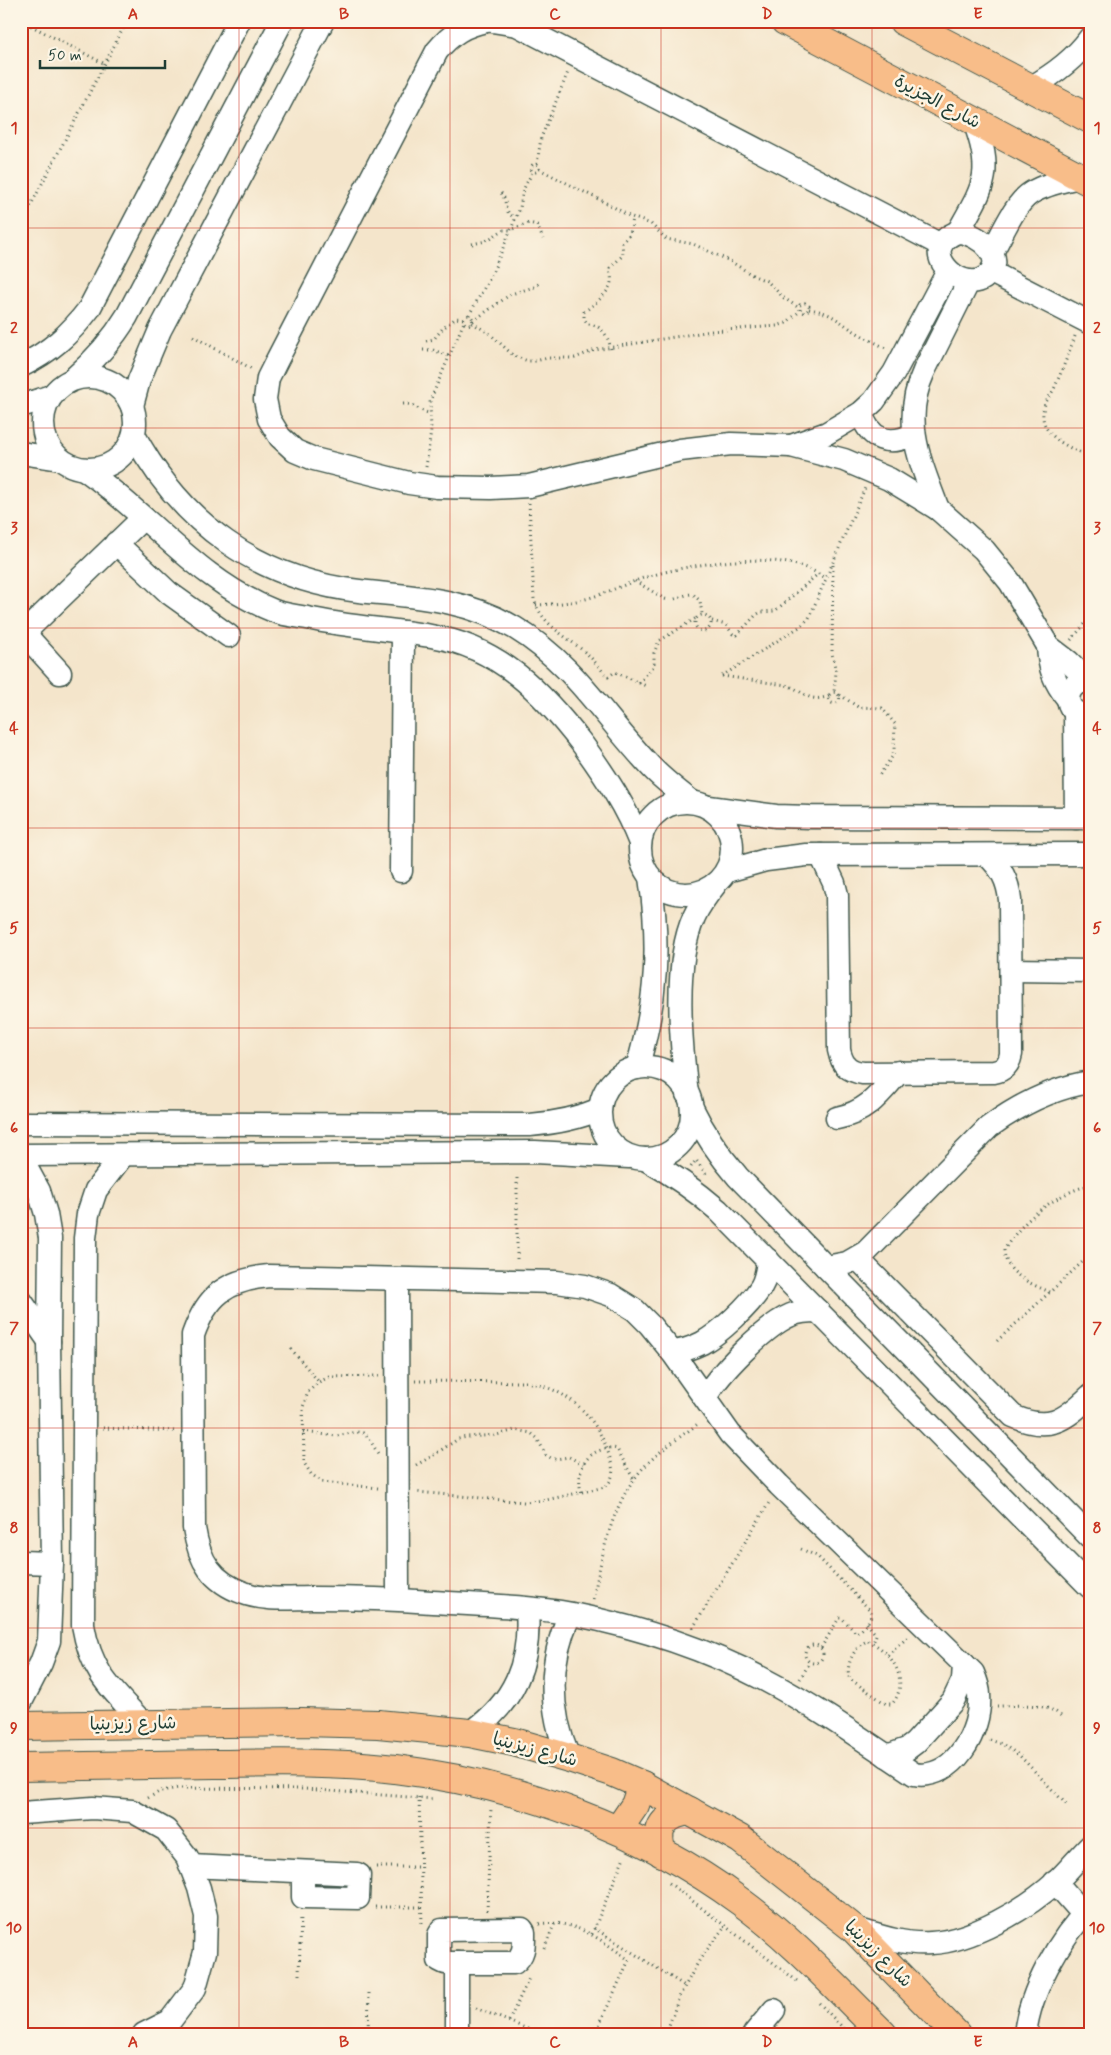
<svg xmlns="http://www.w3.org/2000/svg" width="1111" height="2055" font-family="Mynerve,'Playpen Sans Arabic',sans-serif">
	<rect width="100%" height="100%" fill="#fcf5e5"/>
	<filter id="ink" filterUnits="userSpaceOnUse"><feTurbulence type="fractalNoise" baseFrequency=".02" numOctaves="2"/><feDisplacementMap in="SourceGraphic" scale="10" xChannelSelector="R" yChannelSelector="G"/><feConvolveMatrix kernelMatrix="1 2 1 2 8 2 1 2 1" color-interpolation-filters="sRGB"/></filter>
	<filter id="wash" filterUnits="userSpaceOnUse"><feTurbulence type="fractalNoise" baseFrequency=".0096" numOctaves="4" result="noise"/><feDisplacementMap in="SourceGraphic" scale="20" xChannelSelector="R" yChannelSelector="G"/><feGaussianBlur stdDeviation="1.12" result="paint"/><feColorMatrix in="noise" values="0 0 0 0 0 0 0 0 0 0 0 0 0 0 0 0 0 1.4 0 .05"/><feComposite in="paint" operator="in"/></filter>
	<g filter="url(#wash)">
		<rect width="100%" height="100%" fill="#f4e5cb"/>
	</g>
	<g filter="url(#ink)">
		<g fill="none" stroke-linecap="round" stroke-linejoin="round">
			<g stroke="#3f564b" stroke-width="25">
				<g id="minor">
					<path d="M487,21C465,25 451,34 437,51L277,360L268,378L265,399L269,419L280,437L295,451L314,459L409,483L437,487L491,488L529,486L680,450L731,444L791,446L844,460L889,479L938,509L984,550L1010,582L1048,646L1069,662L1088,681"/>
					<path d="M492,21L517,25L941,245"/>
					<path d="M1030,88C1053,75 1074,60 1090,38"/>
					<path d="M958,232C979,233 1011,260 984,278C960,294 914,248 958,232Z"/>
					<path d="M958,232C984,186 994,174 974,121"/>
					<path d="M992,252C1002,235 1014,204 1031,193C1045,184 1063,181 1079,177"/>
					<path d="M991,272L1090,323"/>
					<path d="M21,366C50,352 70,334 89,309L239,21"/>
					<circle cx="89" cy="423" r="46"/>
					<path d="M72,380C95,360 112,341 127,316L282,21"/>
					<path d="M21,406L51,396"/>
					<path d="M132,406L139,380L160,330L323,21"/>
					<path d="M861,413C870,440 888,447 914,434"/>
					<path d="M134,435C182,524 258,579 359,591C416,597 464,598 515,628C576,665 606,721 654,770C666,782 679,792 692,802"/>
					<path d="M791,446L827,433L861,413L874,401L894,373L948,271"/>
					<path d="M21,453L60,459"/>
					<path d="M84,469C150,515 198,581 274,611C284,615 297,616 307,618C348,627 390,629 431,636C500,647 543,693 583,745C606,777 626,807 640,843"/>
					<path d="M938,509C920,461 901,421 924,371L969,281"/>
					<path d="M116,543L169,593L229,636"/>
					<path d="M1048,646C1049,668 1054,682 1068,699"/>
					<path d="M60,673L31,641L28,635L30,627L143,518"/>
					<path d="M1075,712L1076,818"/>
					<path d="M1088,715C1060,716 1063,678 1090,682"/>
					<circle cx="686" cy="848" r="46"/>
					<path d="M709,807L776,816L810,817L1090,818"/>
					<path d="M821,855L834,883L837,895L839,1050C842,1065 848,1071 863,1073L994,1072C1004,1070 1009,1065 1011,1054L1010,900C1008,880 1001,868 987,855"/>
					<path d="M401,871L403,632"/>
					<path d="M727,871L766,860L806,855L1090,854"/>
					<path d="M1011,970L1090,971"/>
					<circle cx="646" cy="1113" r="46"/>
					<path d="M637,1068C657,1002 660,945 650,877"/>
					<path d="M687,1094C681,1044 673,963 694,917C699,905 707,895 715,885"/>
					<path d="M692,1108C704,1133 719,1155 738,1177L1090,1537"/>
					<path d="M837,1118C867,1112 879,1095 899,1072"/>
					<path d="M21,1123L530,1125C555,1123 577,1119 600,1109"/>
					<path d="M21,1155L535,1152L629,1157"/>
					<path d="M123,1155L96,1190L88,1214L85,1238L83,1625C91,1673 112,1690 144,1724"/>
					<path d="M645,1159C672,1174 695,1190 718,1210L1090,1587"/>
					<path d="M21,1164L27,1169L39,1191L46,1214L50,1238L49,1341L52,1563L49,1641L41,1663L21,1702"/>
					<path d="M861,1262L1013,1416C1048,1432 1064,1421 1090,1396"/>
					<path d="M826,1267L847,1263L866,1252L989,1127C1019,1105 1052,1088 1090,1082"/>
					<path d="M269,1276L557,1282L585,1286L611,1295L635,1310L650,1325L672,1352L730,1434L779,1485L973,1673C976,1680 979,1687 979,1695C982,1730 954,1781 914,1774C866,1742 817,1707 765,1680C706,1649 638,1627 572,1614C527,1606 479,1605 432,1602C392,1599 352,1598 312,1598C291,1598 265,1601 244,1593C212,1582 199,1561 194,1528L193,1335C207,1295 227,1280 269,1276Z"/>
					<path d="M397,1280L398,1599"/>
					<path d="M21,1301L49,1341"/>
					<path d="M672,1352C683,1351 692,1348 702,1343C720,1333 750,1305 761,1287C766,1279 767,1270 768,1260"/>
					<path d="M705,1398C719,1373 765,1326 791,1315C800,1311 809,1311 818,1311"/>
					<path d="M21,1562L52,1563"/>
					<path d="M470,1733C515,1702 531,1663 527,1609"/>
					<path d="M887,1756L907,1749L915,1743L953,1701L963,1680L964,1664"/>
					<path d="M569,1758C548,1709 548,1662 570,1614"/>
					<path d="M21,1813L93,1808L132,1811L166,1830L187,1857L199,1888L206,1916L205,1952L195,1988L170,2021L144,2034"/>
					<path d="M191,1866L357,1874L359,1875L358,1898L303,1897V1872"/>
					<path d="M1055,1882L1083,1914"/>
					<path d="M853,1928C879,1936 904,1945 931,1943C972,1941 1026,1909 1056,1882C1068,1871 1078,1858 1090,1846"/>
					<path d="M522,1929L524,1932C524,1945 525,1955 514,1963H445L439,1960V1935L442,1930Z"/>
					<path d="M457,1963V2034"/>
					<path d="M754,2034L774,2010"/>
					<path d="M1025,2034C1030,1991 1059,1938 1090,1908"/>
				</g>
			</g>
			<g stroke="#3f564b" stroke-width="30">
				<g id="major">
					<path d="M785,21L1090,182"/>
					<path d="M903,21L1090,119"/>
					<path d="M21,1726L302,1722L378,1724L470,1733L514,1742L569,1758L612,1772L642,1785L740,1839L853,1928L956,2034"/>
					<path d="M21,1767C86,1766 151,1765 215,1764C275,1763 336,1762 395,1769C518,1784 641,1828 741,1902C793,1940 837,1989 883,2034"/>
					<path d="M618,1830L635,1805L642,1785"/>
					<path d="M662,1853C654,1827 664,1815 690,1811"/>
				</g>
			</g>
			<g stroke="#3f564b" stroke-width="3" stroke-dasharray="1 4" stroke-linecap="butt">
				<path d="M22,21L105,64"/>
				<circle cx="535" cy="168" r="4"/>
				<path d="M537,164L541,138L568,72"/>
				<path d="M539,169L612,206L629,216L651,224L666,239L693,244L730,261L754,276L767,281L784,298L799,308"/>
				<path d="M501,193C509,202 501,210 515,218"/>
				<path d="M21,224L127,21"/>
				<path d="M472,244L486,241L503,230H510L529,223L537,225L543,239"/>
				<path d="M809,309C829,312 835,318 851,329C862,336 874,342 886,348"/>
				<path d="M469,315L491,276L520,208L523,190L533,171"/>
				<circle cx="468" cy="320" r="4.5"/>
				<path d="M473,321L511,294L534,287L540,283"/>
				<path d="M472,323L489,333L514,356L528,361H535L548,358H575L595,350L711,331L777,326L786,323L800,311V305L805,303L809,306V309L805,313L800,311"/>
				<path d="M21,334L26,342"/>
				<path d="M193,336L252,369"/>
				<path d="M1075,336C1069,353 1062,370 1055,387C1052,393 1048,398 1045,404C1034,434 1068,447 1090,457"/>
				<path d="M426,341L434,339L443,328L456,318L464,319"/>
				<path d="M611,349C608,336 602,325 588,324L584,319V312C592,306 611,292 611,281C612,277 610,273 610,268L623,255L622,243L630,234L633,218"/>
				<path d="M423,350H433L449,356"/>
				<path d="M403,404C415,403 419,412 430,413"/>
				<path d="M426,467L431,431L430,401L464,322"/>
				<path d="M529,503L534,599C542,626 567,636 587,654C595,661 601,670 608,677L615,672L646,686"/>
				<path d="M833,565L832,653L836,672L834,692"/>
				<path d="M635,581L665,599C675,602 682,594 693,594L700,601L702,614"/>
				<path d="M536,605C554,604 571,603 589,598C610,592 629,582 650,576C692,564 765,552 806,568C813,570 820,575 826,578"/>
				<circle cx="703" cy="623" r="8"/>
				<path d="M712,621L726,625L733,634L737,635L756,615L761,612L775,611L818,574"/>
				<path d="M1071,640L1090,618"/>
				<path d="M722,676L801,626L809,618L865,488"/>
				<path d="M722,676L786,685C804,690 807,704 829,696"/>
				<path d="M639,683L654,666V653L659,641L698,617"/>
				<circle cx="834" cy="698" r="5.5"/>
				<path d="M840,695L858,707L882,708L895,724L894,750L892,757L878,777"/>
				<path d="M691,1167L696,1160L706,1174"/>
				<path d="M517,1178V1262"/>
				<path d="M1050,1292C1031,1284 1005,1274 1004,1250C1023,1219 1055,1194 1090,1185"/>
				<path d="M997,1341L1090,1255"/>
				<path d="M291,1349L319,1382"/>
				<path d="M415,1381L526,1382C568,1389 596,1415 609,1455C613,1468 616,1477 605,1487L546,1500L524,1502L417,1492"/>
				<path d="M103,1428L174,1431"/>
				<path d="M303,1432L336,1436L357,1432L363,1433L368,1437L379,1455"/>
				<path d="M416,1465L429,1458L458,1439L467,1437L497,1435L515,1430L531,1433L537,1438L546,1455L551,1458L556,1459L569,1457L583,1464"/>
				<path d="M378,1488L322,1482L311,1474L304,1463L303,1407L308,1392L319,1382L329,1377L379,1376"/>
				<path d="M581,1492C577,1475 582,1456 601,1450C607,1448 611,1447 617,1449L634,1480"/>
				<path d="M801,1549L817,1556L871,1611C873,1619 863,1630 856,1633L842,1618H839L821,1648"/>
				<path d="M593,1599C603,1552 612,1498 648,1463C663,1448 682,1436 699,1423"/>
				<path d="M867,1623L876,1635L873,1643"/>
				<path d="M693,1628L770,1501"/>
				<path d="M868,1641C892,1651 911,1681 892,1704H886L850,1679C844,1667 855,1644 868,1641Z"/>
				<circle cx="814" cy="1654" r="9"/>
				<path d="M888,1655L909,1636"/>
				<path d="M800,1679L810,1662"/>
				<path d="M997,1706C1017,1706 1045,1701 1061,1716"/>
				<path d="M990,1740L1002,1744L1019,1755L1067,1805"/>
				<path d="M419,1797L422,1926"/>
				<path d="M148,1798L161,1791L179,1788L305,1789L434,1799"/>
				<path d="M376,1867H421"/>
				<path d="M669,1883L797,1981"/>
				<path d="M375,1907H422"/>
				<path d="M487,1911L491,1808"/>
				<path d="M539,1924C574,1918 603,1941 629,1960L595,2034"/>
				<path d="M594,1928L685,1986"/>
				<path d="M592,1934L624,1857"/>
				<path d="M544,1948L555,1923"/>
				<path d="M299,1975L301,1916"/>
				<path d="M819,2003L849,2034"/>
				<path d="M476,2008L540,2034"/>
				<path d="M509,2021L530,1976"/>
				<path d="M368,2034L369,1993"/>
				<path d="M666,2034L679,1997L700,1959L725,1926"/>
			</g>
			<use href="#minor" stroke="#fff" stroke-width="22"/>
			<use href="#major" stroke="#f8bd89" stroke-width="28"/>
		</g>
	</g>
	<path fill="none" stroke="#c8321e" stroke-width="1" stroke-opacity="0.55" d="M239,21V2034M450,21V2034M661,21V2034M872,21V2034M21,228H1090M21,428H1090M21,628H1090M21,828H1090M21,1028H1090M21,1228H1090M21,1428H1090M21,1628H1090M21,1828H1090"/>
	<g text-anchor="middle" dominant-baseline="central" stroke-width="5" stroke-linejoin="round" paint-order="stroke">
		<g font-size="18" fill="#1f3d34" stroke="#fcf5e5">
			<text transform="translate(937 102) rotate(28)">شارع الجزيرة</text>
			<text transform="translate(133 1724) rotate(-1)">شارع زيزينيا</text>
			<text transform="translate(535 1750) rotate(15)">شارع زيزينيا</text>
			<text transform="translate(878 1954) rotate(45)">شارع زيزينيا</text>
		</g>
	</g>
	<rect width="1111" height="2055" fill="none" stroke="#fcf5e5" stroke-width="55"/>
	<path d="M40 60v8h125v-8" fill="none" stroke="#1f3d34" stroke-width="2.5"/>
	<text x="48" y="60" font-size="15" fill="#1f3d34" stroke="#fcf5e5" stroke-width="4" paint-order="stroke">50 m</text>
	<rect x="28" y="28" width="1056" height="2000" fill="none" stroke="#c8321e" stroke-width="2"/>
	<g font-size="16" text-anchor="middle" font-weight="bold" fill="#c8321e">
		<text x="133" y="19">A</text>
		<text x="344" y="19">B</text>
		<text x="555" y="19">C</text>
		<text x="767" y="19">D</text>
		<text x="978" y="19">E</text>
		<text x="14" y="133">1</text>
		<text x="1097" y="133">1</text>
		<text x="14" y="333">2</text>
		<text x="1097" y="333">2</text>
		<text x="14" y="533">3</text>
		<text x="1097" y="533">3</text>
		<text x="14" y="733">4</text>
		<text x="1097" y="733">4</text>
		<text x="14" y="933">5</text>
		<text x="1097" y="933">5</text>
		<text x="14" y="1133">6</text>
		<text x="1097" y="1133">6</text>
		<text x="14" y="1333">7</text>
		<text x="1097" y="1333">7</text>
		<text x="14" y="1533">8</text>
		<text x="1097" y="1533">8</text>
		<text x="14" y="1733">9</text>
		<text x="1097" y="1733">9</text>
		<text x="14" y="1933">10</text>
		<text x="1097" y="1933">10</text>
		<text x="133" y="2047">A</text>
		<text x="344" y="2047">B</text>
		<text x="555" y="2047">C</text>
		<text x="767" y="2047">D</text>
		<text x="978" y="2047">E</text>
	</g>
</svg>
